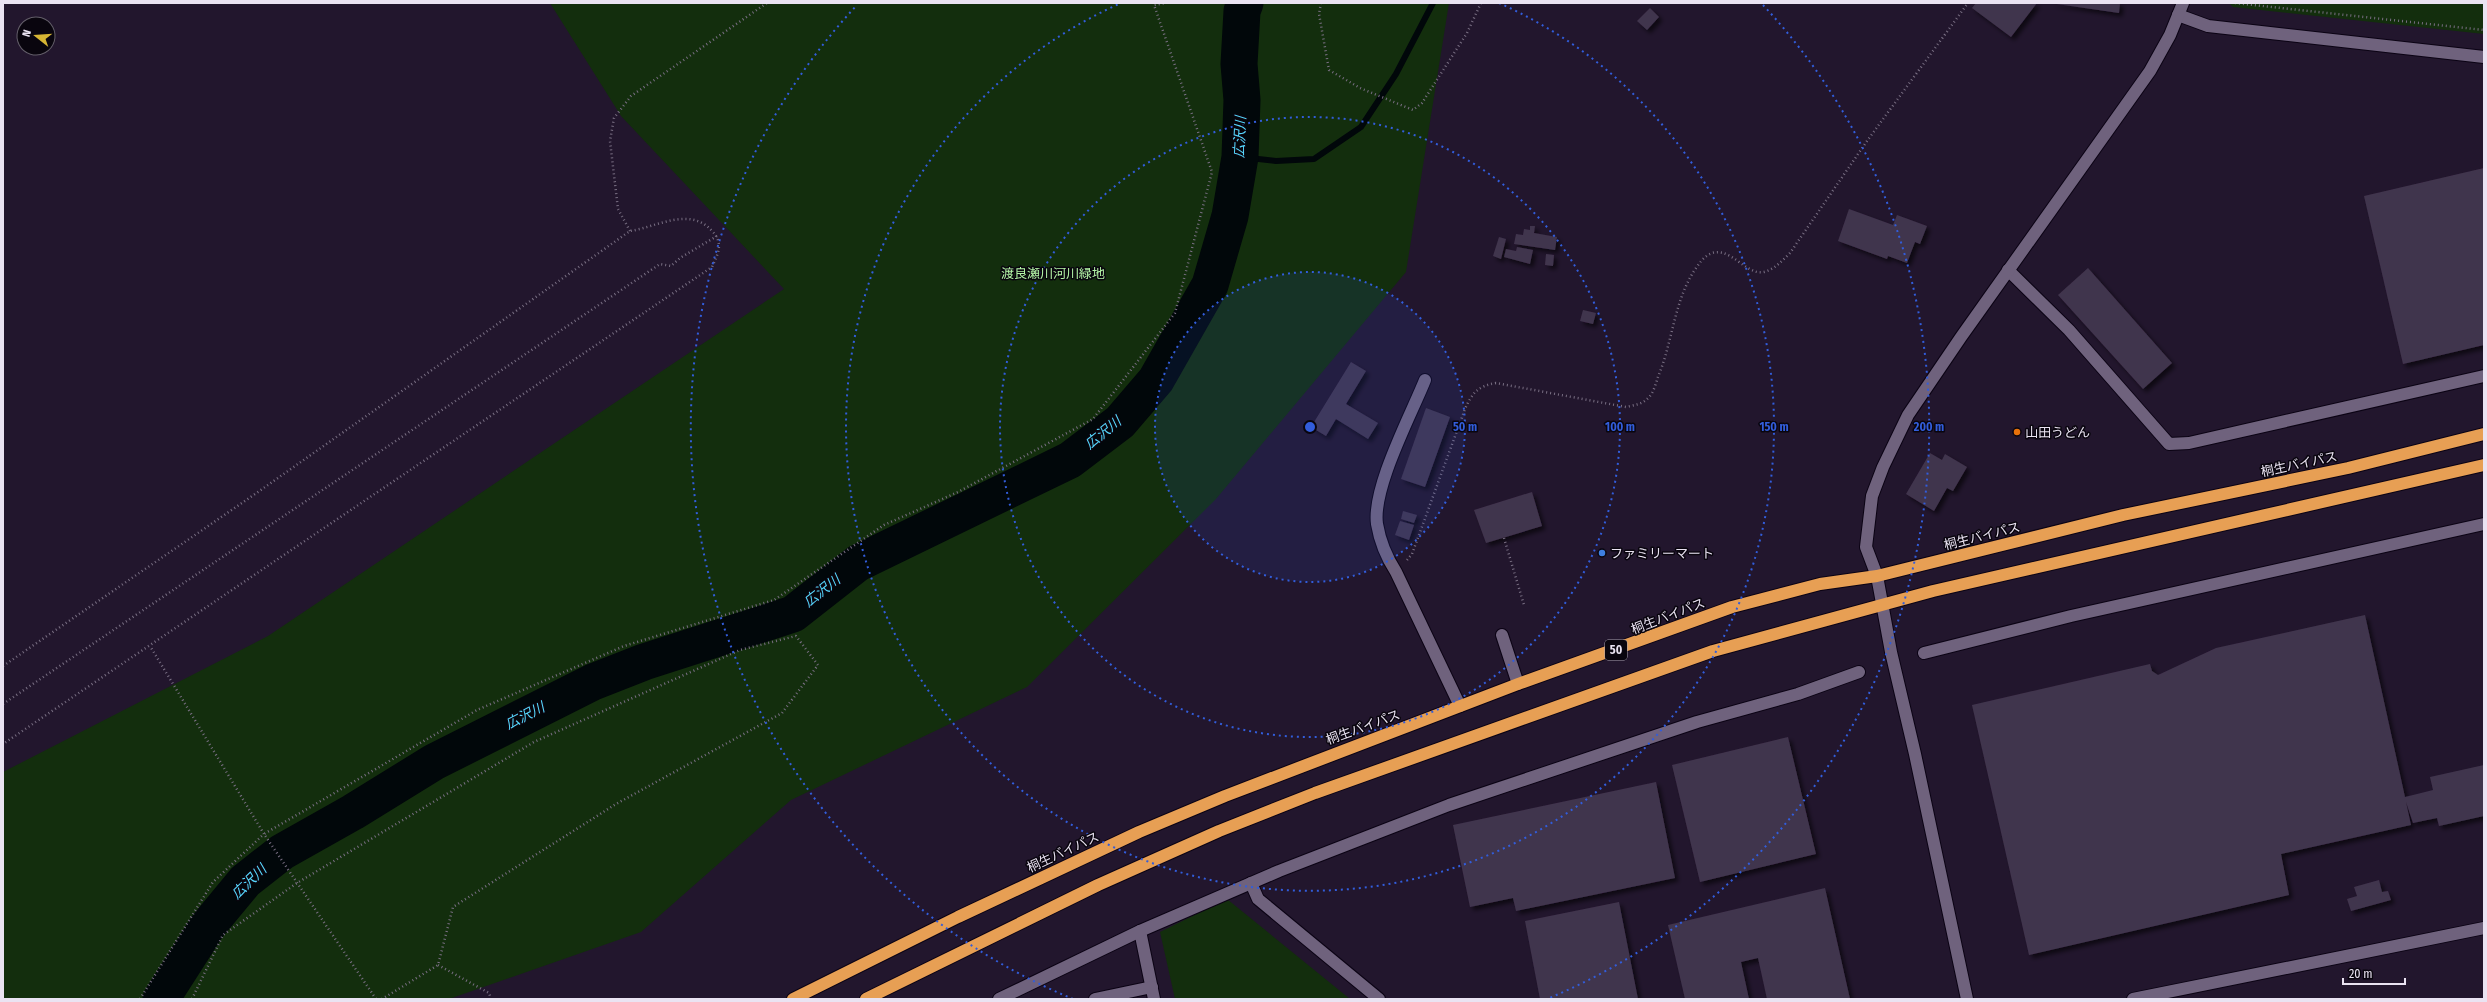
<svg xmlns="http://www.w3.org/2000/svg" width="2487" height="1002" font-family="'Fira Sans Condensed','Noto Sans JP',sans-serif">
	<defs>
		<filter id="shadow"><feDropShadow dx="3.5" dy="3.5" stdDeviation="2" flood-color="#0009"/></filter>
	</defs>
	<rect width="100%" height="100%" fill="#22162d"/>
	<g fill="#132e0d">
		<path d="M550,3H1449L1406,272L1216,499L1027,687L791,800L641,932L449,999H3V772L268,636L784,289L621,116Z"/>
		<path d="M2229,3H2484V34L2233,7Z"/>
		<path d="M1227,899L1350,999H1175L1160,932Z"/>
	</g>
	<g fill="none" stroke-linecap="round" stroke-linejoin="round">
		<path stroke="#01070a" stroke-width="6" d="M1240,157L1276,161L1314,159L1361,127L1396,74L1433,3"/>
		<path stroke="#01070a" stroke-width="37" d="M161,999L207,927L245,881L282,852L353,812L434,762L593,682L644,662L793,614L858,563L1070,460L1120,422L1156,380L1210,285L1230,216L1240,157L1242,100L1239,64L1242,11L1245,3"/>
	</g>
	<g fill="#41344d" filter="url(#shadow)">
		<path d="M1976,3H2037L2011,37L1972,8Z"/>
		<path d="M2050,3H2120L2119,13Z"/>
		<path d="M1650,8L1659,17L1647,30L1637,21Z"/>
		<path d="M2484,168V345L2403,364L2364,196Z"/>
		<path d="M1849,209L1893,225L1897,215L1927,226L1920,244L1915,242L1907,263L1888,256L1887,259L1838,241Z"/>
		<path d="M1530,226H1535L1534,233L1557,237L1555,250L1514,244L1516,234L1523,235L1524,229L1530,230Z"/>
		<path d="M1499,237L1506,239L1501,259L1493,256Z"/>
		<path d="M1517,247L1533,250L1530,264L1504,257L1506,249L1516,251Z"/>
		<path d="M1546,254L1554,255L1553,266L1545,265Z"/>
		<path d="M2088,268L2172,363L2143,389L2058,295Z"/>
		<path d="M1583,310L1596,313L1593,324L1580,321Z"/>
		<path d="M1351,362L1366,371L1346,404L1378,423L1368,439L1336,419L1326,436L1311,427Z"/>
		<path d="M1426,408L1450,417L1425,487L1401,479Z"/>
		<path d="M1930,453L1942,460L1945,454L1967,467L1953,491L1947,488L1934,511L1906,494Z"/>
		<path d="M1532,492L1542,526L1486,543L1474,510Z"/>
		<path d="M1403,511L1417,515L1414,523L1401,519Z"/>
		<path d="M1400,521L1414,525L1409,540L1395,535Z"/>
		<path d="M2365,615L2405,797L2433,790L2430,777L2484,765V816L2439,826L2437,818L2413,823L2406,802L2411,825L2281,854L2289,895L2029,955L1972,705L2150,664L2152,671L2158,675L2216,648Z"/>
		<path d="M1788,737L1816,854L1700,882L1672,765Z"/>
		<path d="M1656,782L1675,878L1516,911L1513,898L1470,907L1453,825Z"/>
		<path d="M2379,880L2382,892L2388,891L2391,900L2351,911L2347,899L2357,896L2354,887Z"/>
		<path d="M1825,888L1850,999H1767L1758,958L1741,962L1749,999H1685L1668,925Z"/>
		<path d="M1619,902L1638,999H1540L1525,921Z"/>
	</g>
	<g fill="none" stroke-linecap="round" stroke-linejoin="round">
		<g stroke="#0b0314" stroke-width="14">
			<g id="minor">
				<path d="M2178,15L2208,26L2484,57"/>
				<path d="M2008,270L2069,330L2169,444L2189,443L2484,376"/>
				<path d="M1425,380C1411,415 1372,488 1377,524C1380,542 1387,558 1396,572L1460,706"/>
				<path d="M1502,635L1518,684"/>
				<path d="M1924,653L2071,616L2484,524"/>
				<path d="M1251,883L1258,899L1379,999"/>
				<path d="M1140,931L1154,999"/>
				<path d="M999,999L1140,931L1279,871L1449,805L1697,722L1798,694L1859,672"/>
				<path d="M1095,999L1152,987"/>
				<path d="M1967,999L1915,754L1891,652L1877,576L1866,547L1872,496L1883,467L1908,415L1961,337L2150,71L2170,35L2183,3"/>
				<path d="M2133,999L2484,928"/>
			</g>
		</g>
		<g stroke="#0b0314" stroke-width="14">
			<g id="highway">
				<path d="M793,999L958,917L1139,832L1225,796L1518,684L1732,607L1820,584L1877,576L2123,515L2348,468L2484,434"/>
				<path d="M866,999L1098,885L1219,831L1315,793L1713,651L1933,591L2484,465"/>
			</g>
		</g>
		<g stroke="#796f83" stroke-width="2.5" stroke-dasharray="1 3" stroke-linecap="butt">
			<path d="M1321,3L1319,14L1329,70L1360,88L1413,110L1422,103L1467,33L1481,3"/>
			<path d="M2235,3L2484,30"/>
			<path d="M630,231L618,209L610,141L614,118L631,96L767,3"/>
			<path d="M1504,538L1524,605"/>
			<path d="M1407,560L1412,554L1465,409C1472,393 1478,386 1496,383L1626,407C1635,405 1644,404 1650,396C1654,391 1656,383 1658,377C1673,341 1674,300 1696,268C1722,228 1742,277 1764,272C1775,269 1782,261 1790,253L1867,141L1968,3"/>
			<path d="M3,666L258,492L630,231C657,227 690,206 712,231C724,243 718,254 712,267L3,744"/>
			<path d="M3,704L660,264L671,266L680,258L717,236"/>
			<path d="M438,965L489,993L491,999"/>
			<path d="M140,999L213,882L264,834L150,646"/>
			<path d="M192,999L223,935L297,883L534,742L740,650L796,636L818,665L782,713L616,804L453,907L438,965L382,999"/>
			<path d="M376,999L264,834L477,710L624,646L774,600L884,525L958,492L1093,419L1175,313L1212,172L1154,5L1166,3"/>
		</g>
		<use href="#minor" stroke="#6f627d" stroke-width="12"/>
		<use href="#highway" stroke="#e79f54" stroke-width="12"/>
	</g>
	<circle cx="1310" cy="427" r="155" fill="#325ddb" fill-opacity=".12"/>
	<g fill="none" stroke="#325ddb" stroke-width="2" stroke-dasharray="2 4">
		<circle cx="1310" cy="427" r="155"/>
		<circle cx="1310" cy="427" r="310"/>
		<path d="M1499 3A464 464 0 1 1 1121 3"/>
		<path d="M1073 999A619 619 0 0 1 857 5M1763 5A619 619 0 0 1 1547 999"/>
	</g>
	<circle fill="#e8710a" stroke="#09050e" stroke-width="1.5" cx="2017" cy="432" r="4"/>
	<circle fill="#3f7fe0" stroke="#09050e" stroke-width="1.5" cx="1602" cy="553" r="4"/>
	<g text-anchor="middle" dominant-baseline="central" stroke-width="3" stroke-linejoin="round" paint-order="stroke">
		<rect fill="#09050e" stroke="#a6a0ae" stroke-width="1" x="1605" y="640" width="22" height="20" rx="3"/>
		<g font-size="12" font-weight="bold" fill="#eae3f2">
			<text x="1616" y="650">50</text>
		</g>
		<g font-size="13" fill="#b4f5a6" stroke="#09050e">
			<text x="1053" y="273">渡良瀬川河川緑地</text>
		</g>
		<g font-size="13" fill="#eae3f2" stroke="#09050e" text-anchor="start">
			<text x="2025" y="432">山田うどん</text>
			<text x="1610" y="553">ファミリーマート</text>
		</g>
		<g font-size="13" fill="#eae3f2" stroke="#09050e">
			<text transform="translate(2299 464) rotate(-12)">桐生バイパス</text>
			<text transform="translate(1982 536) rotate(-14)">桐生バイパス</text>
			<text transform="translate(1668 616) rotate(-21)">桐生バイパス</text>
			<text transform="translate(1363 727) rotate(-20)">桐生バイパス</text>
			<text transform="translate(1063 852) rotate(-25)">桐生バイパス</text>
		</g>
		<g font-size="14" font-style="italic" fill="#56d7fd" stroke="#09050e">
			<text transform="translate(1240 137) rotate(-87)">広沢川</text>
			<text transform="translate(1103 433) rotate(-39)">広沢川</text>
			<text transform="translate(822 591) rotate(-38)">広沢川</text>
			<text transform="translate(525 716) rotate(-27)">広沢川</text>
			<text transform="translate(249 882) rotate(-44)">広沢川</text>
		</g>
	</g>
	<circle cx="1310" cy="427" r="6" fill="#325ddb" stroke="#09050e" stroke-width="2"/>
	<g font-size="12" text-anchor="middle" font-weight="bold" fill="#325ddb" stroke="#09050e" stroke-width="3" stroke-linejoin="round" paint-order="stroke">
		<text x="1465" y="431">50 m</text>
		<text x="1620" y="431">100 m</text>
		<text x="1774" y="431">150 m</text>
		<text x="1929" y="431">200 m</text>
	</g>
	<rect width="2487" height="1002" fill="none" stroke="#eae3f2" stroke-width="8"/>
	<g transform="translate(36 36) rotate(287)"><circle r="19" fill="#09050e" stroke="#635e69"/>
	<path d="M0-3L7 15L0 10L-7 15Z" fill="#d6b534"/>
	<text y="-6" font-size="11" font-weight="bold" text-anchor="middle" fill="#eae3f2">N</text>
	</g>
	<path d="M2343 978v6h62v-6" fill="none" stroke="#eae3f2" stroke-width="2"/>
	<text x="2349" y="978" font-size="12" fill="#eae3f2" stroke="#09050e" stroke-width="3" paint-order="stroke">20 m</text>
</svg>
